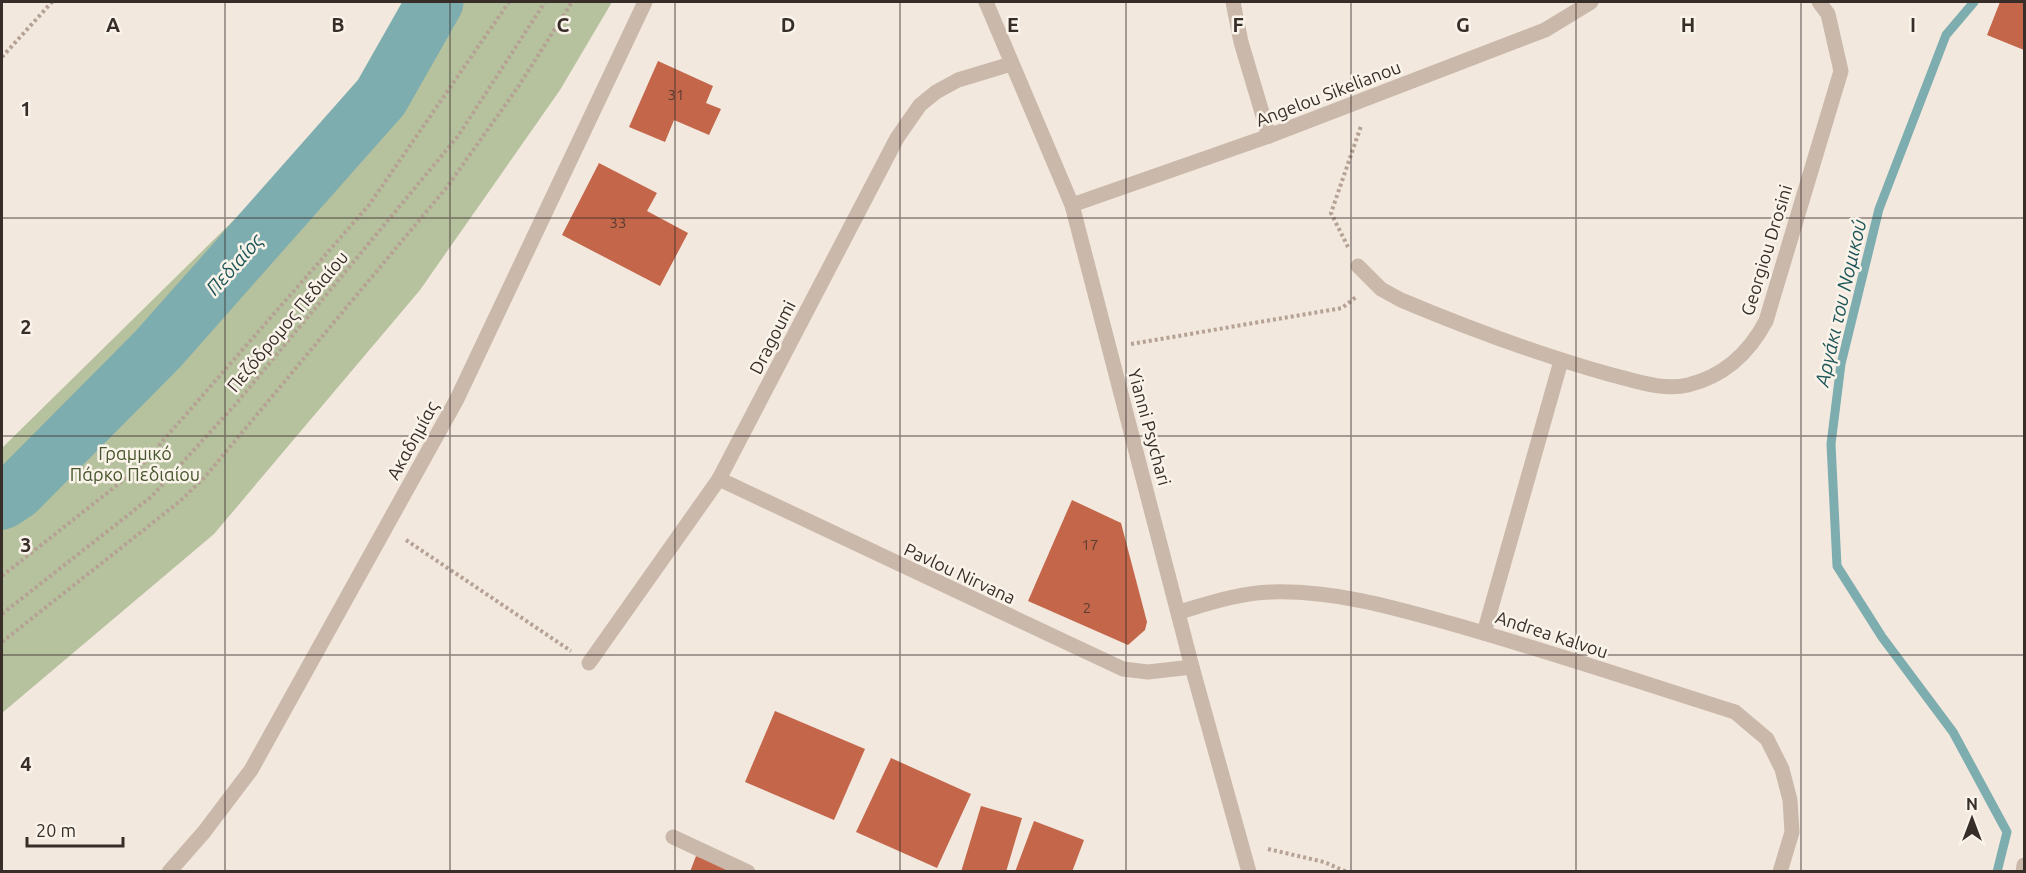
<svg xmlns="http://www.w3.org/2000/svg" width="2026" height="873" font-family="Ubuntu,sans-serif">
	<rect width="100%" height="100%" fill="#f2e8de"/>
	<path fill="#b6c19e" d="M443,2H612L560,90L420,290L214,534L2,713V448L420,37Z"/>
	<g fill="none" stroke-linecap="round" stroke-linejoin="round">
		<path stroke="#7dadaf" stroke-width="9" d="M1974,2L1946,35L1879,209L1841,364L1831,444L1837,566L1882,637L1953,732L2007,832L1997,872"/>
		<path stroke="#7dadaf" stroke-width="57" d="M2,501L17,491L158,349L381,97L435,2"/>
	</g>
	<g fill="#c4664a">
		<path d="M2000,2H2024V50L1987,35Z"/>
		<path d="M658,61L713,86L706,103L721,109L709,135L674,120L665,142L629,127Z"/>
		<path d="M599,163L657,193L647,211L688,233L660,286L562,235Z"/>
		<path d="M1072,500L1121,523L1147,622L1145,630L1128,645L1028,601Z"/>
		<path d="M775,711L865,749L834,820L745,782Z"/>
		<path d="M891,758L971,794L937,868L856,832Z"/>
		<path d="M981,806L1022,818L1006,872H961Z"/>
		<path d="M1034,821L1084,840L1072,872H1015Z"/>
		<path d="M696,856L742,872H690Z"/>
	</g>
	<g fill="none" stroke-linecap="round" stroke-linejoin="round">
		<g stroke="#b6a294" stroke-width="4" stroke-dasharray="3 3" stroke-linecap="butt">
			<path d="M2,57L52,2"/>
			<path d="M1348,247L1331,213L1361,126"/>
			<path d="M1131,344L1342,308L1356,297"/>
			<path d="M406,540L571,651"/>
			<path d="M2,576L140,467L369,205L509,2"/>
			<path d="M2,614L151,497L234,406L458,136L545,2"/>
			<path d="M2,642L179,502L204,478L447,187L518,87L572,2"/>
			<path d="M1268,849L1324,862L1347,872"/>
		</g>
		<g stroke="#cab8aa" stroke-width="15">
			<path d="M986,2L1072,205L1192,667L1249,872"/>
			<path d="M1233,2L1241,42L1269,136"/>
			<path d="M1072,205L1269,136L1545,30L1591,2"/>
			<path d="M1358,266L1381,289L1401,300C1470,329 1540,355 1612,375C1636,381 1663,391 1688,385C1725,376 1749,353 1766,321L1841,71L1828,14L1819,2"/>
			<path d="M719,479L1123,669L1148,672L1192,667"/>
			<path d="M1179,612C1210,603 1239,593 1271,592C1332,590 1392,607 1449,623C1545,650 1640,682 1735,712L1767,739L1782,769L1790,800L1792,832L1780,872"/>
			<path d="M1484,633L1561,361"/>
			<path d="M589,663L719,479L897,138L920,105L936,92L958,80L1011,64"/>
			<path d="M673,837L748,872"/>
			<path d="M169,872L204,832L251,770L457,399L645,2"/>
			<path d="M2023,872L2024,865"/>
		</g>
	</g>
	<path fill="none" stroke="#382e29" stroke-width="1.5" stroke-opacity="0.55" d="M225,2V872M450,2V872M675,2V872M900,2V872M1126,2V872M1351,2V872M1576,2V872M1801,2V872M2,218H2024M2,436H2024M2,655H2024"/>
	<g text-anchor="middle" dominant-baseline="central" stroke-width="5" stroke-linejoin="round" paint-order="stroke">
		<g font-size="15" fill="#5b3c31">
			<text x="676" y="94">31</text>
			<text x="618" y="222">33</text>
			<text x="1090" y="544">17</text>
			<text x="1087" y="607">2</text>
		</g>
		<g font-size="18" fill="#382e29" stroke="#faf3ea">
			<text transform="translate(1328 93) rotate(-21)">Angelou Sikelianou</text>
			<text transform="translate(1766 250) rotate(-73)">Georgiou Drosini</text>
			<text transform="translate(287 321) rotate(-50)">Πεζόδρομος Πεδιαίου</text>
			<text transform="translate(772 337) rotate(-63)">Dragoumi</text>
			<text transform="translate(1150 427) rotate(75)">Yianni Psychari</text>
			<text transform="translate(412 440) rotate(-61)">Ακαδημίας</text>
			<text transform="translate(960 573) rotate(25)">Pavlou Nirvana</text>
			<text transform="translate(1552 634) rotate(18)">Andrea Kalvou</text>
		</g>
		<g font-size="18" fill="#47562d" stroke="#faf3ea">
			<text x="135" y="453">Γραμμικό<tspan x="135" dy="21">Πάρκο Πεδιαίου</tspan></text>
		</g>
		<g font-size="20" font-style="italic" fill="#1f5659" stroke="#faf3ea">
			<text transform="translate(234 264) rotate(-48)">Πεδιαίος</text>
			<text transform="translate(1840 303) rotate(-77)">Αργάκι του Νομικού</text>
		</g>
	</g>
	<g font-size="20" text-anchor="middle" font-weight="bold" fill="#382e29" stroke="#faf3ea" stroke-width="5" stroke-linejoin="round" paint-order="stroke">
		<text x="113" y="32">A</text>
		<text x="338" y="32">B</text>
		<text x="563" y="32">C</text>
		<text x="788" y="32">D</text>
		<text x="1013" y="32">E</text>
		<text x="1238" y="32">F</text>
		<text x="1463" y="32">G</text>
		<text x="1688" y="32">H</text>
		<text x="1913" y="32">I</text>
		<text x="26" y="116">1</text>
		<text x="26" y="334">2</text>
		<text x="26" y="552">3</text>
		<text x="26" y="771">4</text>
	</g>
	<rect width="2026" height="873" fill="none" stroke="#382e29" stroke-width="6"/>
	<g transform="translate(1972 819)" stroke="#faf3ea" stroke-width="4.5" paint-order="stroke">
	<path d="M0-4.5L10 22L0 15L-10 22Z" fill="#382e29"/>
	<text y="-9" font-size="16" font-weight="bold" text-anchor="middle" fill="#382e29">N</text>
	</g>
	<path d="M27 837v9h96v-9" fill="none" stroke="#382e29" stroke-width="3"/>
	<text x="36" y="837" font-size="18" fill="#382e29" stroke="#faf3ea" stroke-width="4.5" paint-order="stroke">20 m</text>
</svg>
